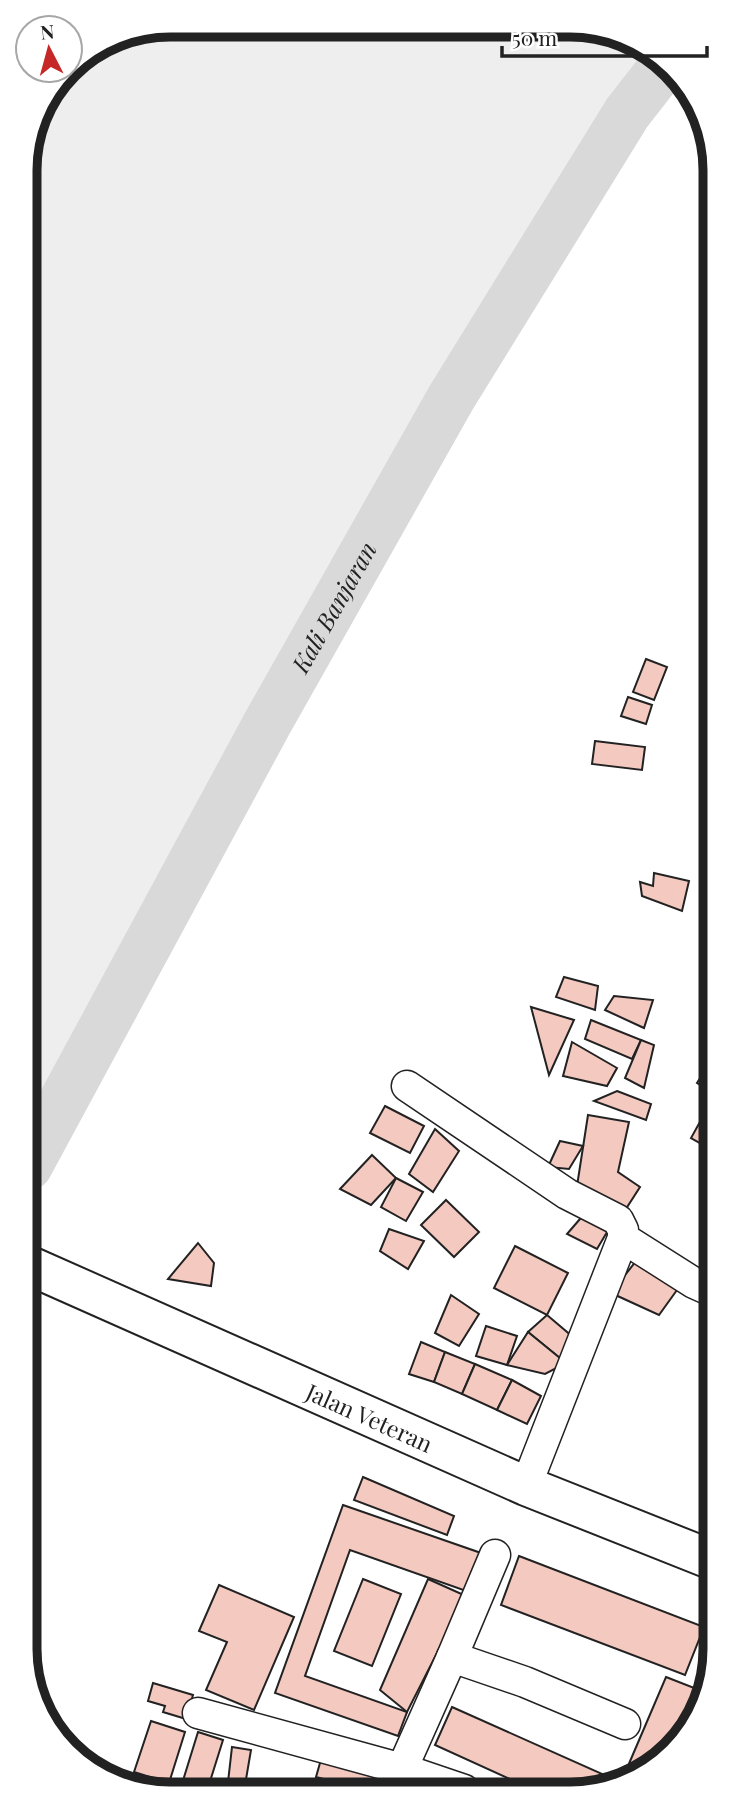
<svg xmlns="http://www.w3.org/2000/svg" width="740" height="1819" font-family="'Playfair Display',serif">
	<rect width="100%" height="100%" fill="#fff"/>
	<path fill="#eee" stroke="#6f6f6f" stroke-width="2" d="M170,25L599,27L666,63L627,113L451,398L268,722L28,1166L25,160L39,106L67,70H70L74,61L115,35Z"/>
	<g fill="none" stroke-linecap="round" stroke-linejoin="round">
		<path stroke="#d9d9d9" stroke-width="49" id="s1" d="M28,1166L268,722L451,398L627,113L666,63"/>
	</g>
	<g fill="#f3c9c0" stroke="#222" stroke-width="2">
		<path d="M646,659L667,667L654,700L633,692Z"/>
		<path d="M628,697L652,705L646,724L621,716Z"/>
		<path d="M595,741L645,747L642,770L592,764Z"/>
		<path d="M654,873L689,881L682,911L642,896L640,882L653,886Z"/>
		<path d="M564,977L598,986L595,1010L556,997Z"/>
		<path d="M614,996L653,1000L644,1028L605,1010Z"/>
		<path d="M531,1007L574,1020L549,1075Z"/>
		<path d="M591,1020L641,1040L632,1059L585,1039Z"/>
		<path d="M641,1040L654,1045L644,1088L625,1078Z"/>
		<path d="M572,1042L617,1068L607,1086L563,1076Z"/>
		<path d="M713,1058L714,1094L697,1083Z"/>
		<path d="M617,1091L651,1104L646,1120L594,1101Z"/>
		<path d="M711,1102L714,1104V1151L691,1138Z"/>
		<path d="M385,1106L424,1126L410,1153L370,1133Z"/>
		<path d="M588,1115L629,1122L618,1172L640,1187L622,1215L577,1186Z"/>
		<path d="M435,1129L459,1151L433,1192L409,1174Z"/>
		<path d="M560,1141L583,1146L569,1169L548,1167Z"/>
		<path d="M372,1155L396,1178L371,1205L340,1189Z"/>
		<path d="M396,1178L423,1192L406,1221L381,1207Z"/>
		<path d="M446,1200L479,1232L454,1257L421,1225Z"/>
		<path d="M586,1212L613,1222L597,1249L567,1234Z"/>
		<path d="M389,1229L424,1241L408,1269L380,1251Z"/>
		<path d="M198,1243L214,1263L211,1286L168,1279Z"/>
		<path d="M515,1246L568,1273L547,1315L494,1288Z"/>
		<path d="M640,1256L677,1290L659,1315L611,1293Z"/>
		<path d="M451,1295L479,1314L459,1346L435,1333Z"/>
		<path d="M547,1315L580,1343L566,1363L528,1332Z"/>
		<path d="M486,1326L517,1336L507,1365L476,1356Z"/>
		<path d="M528,1332L566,1363L545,1374L507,1365Z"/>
		<path d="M421,1342L445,1352L434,1382L409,1374Z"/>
		<path d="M445,1352L475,1364L462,1394L434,1382Z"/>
		<path d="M475,1364L512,1380L497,1410L462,1394Z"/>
		<path d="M512,1380L541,1396L527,1424L497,1410Z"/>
		<path d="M363,1477L454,1516L447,1535L354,1500Z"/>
		<path d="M343,1505L481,1553L469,1592L350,1550L305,1676L407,1712L398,1736L275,1693Z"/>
		<path d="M519,1556L704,1627L685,1675L501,1605Z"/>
		<path d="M363,1579L401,1594L372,1666L334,1651Z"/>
		<path d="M428,1579L466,1596L407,1712L380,1690Z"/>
		<path d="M219,1585L294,1617L254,1710L206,1690L227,1642L199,1631Z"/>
		<path d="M666,1677L702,1691L680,1745L631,1775L625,1773Z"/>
		<path d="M153,1683L193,1695L186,1719L163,1712L165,1706L148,1701Z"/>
		<path d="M452,1707L620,1782L607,1790H534L435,1745Z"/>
		<path d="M151,1721L185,1732L169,1783L134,1772Z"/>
		<path d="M198,1732L223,1740L207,1791L194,1792L181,1787Z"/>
		<path d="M232,1747L251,1750L244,1791H227Z"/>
		<path d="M322,1756L376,1771L370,1791L316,1777Z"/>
		<path d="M139,1783L172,1792H142L137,1789Z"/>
	</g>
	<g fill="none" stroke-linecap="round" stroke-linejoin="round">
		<g stroke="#222" stroke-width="33">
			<g id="minor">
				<path d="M407,1086L567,1194L618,1220L623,1230V1238L694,1283L714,1292"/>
				<path d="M526,1486L623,1238"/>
				<path d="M495,1555L452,1657L525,1682L625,1724"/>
				<path d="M198,1713L402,1769L464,1790"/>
				<path d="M402,1769L452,1657"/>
			</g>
		</g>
		<g stroke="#222" stroke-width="42">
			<g id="highway">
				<path id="s2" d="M28,1265L526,1486L715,1561"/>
			</g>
		</g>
		<use href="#minor" stroke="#fff" stroke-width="30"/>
		<use href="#highway" stroke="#fff" stroke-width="38"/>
	</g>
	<g text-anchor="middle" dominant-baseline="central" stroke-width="5" stroke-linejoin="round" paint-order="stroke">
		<g font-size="23" fill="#222" stroke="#fff">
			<text stroke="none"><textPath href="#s2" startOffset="374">Jalan Veteran</textPath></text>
		</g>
		<g font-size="24" font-style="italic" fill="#222" stroke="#fff">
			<text stroke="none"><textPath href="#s1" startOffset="637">Kali Banjaran</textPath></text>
		</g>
	</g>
	<path d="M0 0H740V1819H0ZM170 37H570A133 133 0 0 1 703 170V1649A133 133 0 0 1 570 1782H170A133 133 0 0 1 37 1649V170A133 133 0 0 1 170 37Z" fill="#fff" fill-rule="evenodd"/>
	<path fill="none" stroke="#222" stroke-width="9" d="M170 37H570A133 133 0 0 1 703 170V1649A133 133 0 0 1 570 1782H170A133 133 0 0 1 37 1649V170A133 133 0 0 1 170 37Z"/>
	<g transform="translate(49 49) rotate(354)"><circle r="33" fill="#ffffff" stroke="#a7a7a7" stroke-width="2"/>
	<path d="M0-5L12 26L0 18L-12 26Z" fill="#c62828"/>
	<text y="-10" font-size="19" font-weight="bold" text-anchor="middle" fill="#222222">N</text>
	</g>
	<path d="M502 46v10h205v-10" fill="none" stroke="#222222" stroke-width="3.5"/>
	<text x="512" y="46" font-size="21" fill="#222222" stroke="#ffffff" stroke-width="5" paint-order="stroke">50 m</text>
</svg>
